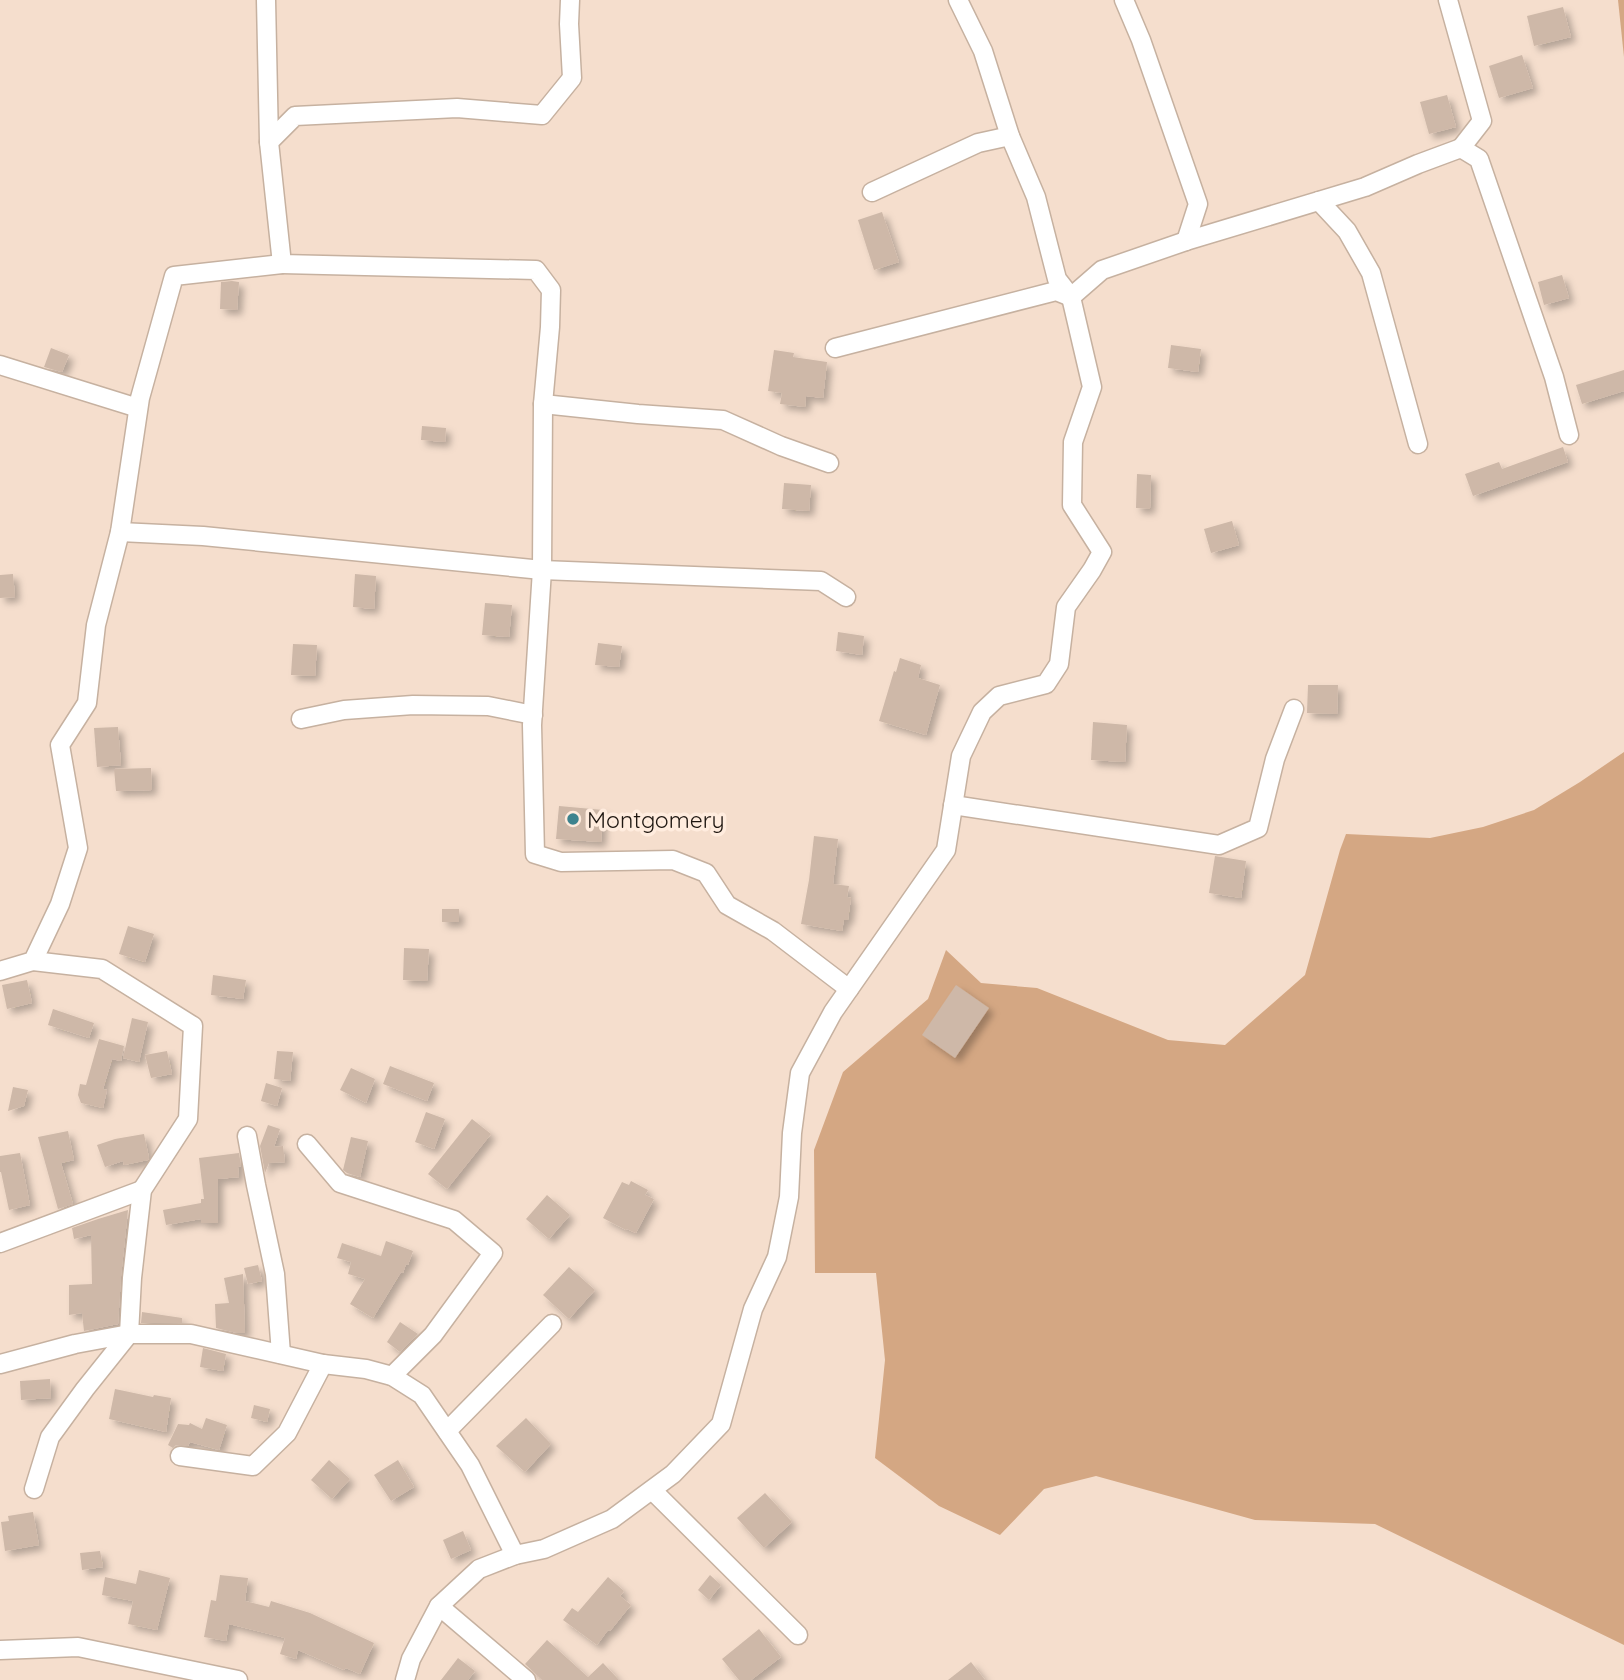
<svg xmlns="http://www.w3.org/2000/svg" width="1624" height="1680" font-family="Quicksand,sans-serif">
	<defs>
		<filter id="shadow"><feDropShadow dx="5" dy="5" stdDeviation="3.5" flood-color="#0004"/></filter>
	</defs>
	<rect width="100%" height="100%" fill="#f5decd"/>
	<g fill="#d4a783">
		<path d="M1618,0H1624V57Z"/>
		<path d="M1624,752V1645L1375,1524L1255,1520L1096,1476L1044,1489L1000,1535L939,1506L875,1458L885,1360L876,1273H815L814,1150L843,1072L928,999L946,950L981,983L1037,988L1168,1040L1225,1045L1305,975L1340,850L1346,834L1430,838L1483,827L1534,810L1580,782Z"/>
	</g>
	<g fill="#ceb8a8" filter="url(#shadow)">
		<path d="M1563,7L1571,37L1534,46L1527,16Z"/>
		<path d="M1522,55L1533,88L1499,98L1489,66Z"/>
		<path d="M1447,95L1456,127L1429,134L1420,102Z"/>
		<path d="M882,212L899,262L874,270L858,220Z"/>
		<path d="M1562,275L1569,298L1544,305L1538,282Z"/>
		<path d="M232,281L239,282L237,310L220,309L221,282Z"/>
		<path d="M1171,345L1201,349L1198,372L1168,368Z"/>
		<path d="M51,348L69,355L62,372L44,367Z"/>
		<path d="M774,350L794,353L793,357L827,362L823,398L806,396L805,407L780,404L782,393L768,391Z"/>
		<path d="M1624,370V391L1582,404L1576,385Z"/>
		<path d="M422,426L446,428L445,442L421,440Z"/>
		<path d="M1563,447L1568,462L1473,496L1465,474L1499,462L1502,469Z"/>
		<path d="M1137,474L1151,475L1150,509L1136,508Z"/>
		<path d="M784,483L811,485L809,511L782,509Z"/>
		<path d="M1232,521L1239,545L1211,553L1204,529Z"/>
		<path d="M13,574L15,597L0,598V575Z"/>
		<path d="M355,574L376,576L374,609L353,607Z"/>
		<path d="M485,603L512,605L509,637L482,635Z"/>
		<path d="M838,632L864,636L862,655L836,651Z"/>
		<path d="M598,643L622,646L619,667L595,665Z"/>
		<path d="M293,644L317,645L315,676L291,675Z"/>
		<path d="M900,658L921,665L918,678L940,685L926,735L879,721L894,671L896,672Z"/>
		<path d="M1308,685H1338L1337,714L1307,713Z"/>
		<path d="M1093,722L1127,725L1125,762L1091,760Z"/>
		<path d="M118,727L121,765L97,767L94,728Z"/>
		<path d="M151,768L152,790L116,791L114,769Z"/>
		<path d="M559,806L603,810L601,842L556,839Z"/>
		<path d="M814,836L838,839L833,884L849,886L847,897L851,898L848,920H844L842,931L801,924L809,880Z"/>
		<path d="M1215,856L1246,861L1241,898L1209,893Z"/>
		<rect x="442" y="909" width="17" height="13"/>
		<path d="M128,926L154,934L145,962L119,954Z"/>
		<path d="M404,948L429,949L427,981L403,980Z"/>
		<path d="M213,975L246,980L243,999L211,995Z"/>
		<path d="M27,980L32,1003L7,1009L2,985Z"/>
		<path d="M956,985L989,1008L955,1058L922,1035Z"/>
		<path d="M53,1009L94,1023L89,1038L48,1025Z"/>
		<path d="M132,1018L148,1022L139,1062L123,1058Z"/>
		<path d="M99,1039L124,1046L121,1061L112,1059L103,1089L107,1090L103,1108L81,1103L78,1095L80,1084L86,1085Z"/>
		<path d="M167,1051L172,1074L151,1078L145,1055Z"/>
		<path d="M277,1051L293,1052L290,1081L274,1079Z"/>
		<path d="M390,1066L434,1083L427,1101L383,1084Z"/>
		<path d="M351,1068L375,1079L366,1103L340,1090Z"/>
		<path d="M266,1083L282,1088L277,1106L261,1101Z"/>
		<path d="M13,1087L28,1090L24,1106L8,1111Z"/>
		<path d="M426,1112L445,1119L434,1149L415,1142Z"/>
		<path d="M472,1119L491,1134L447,1189L428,1174Z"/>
		<path d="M268,1125L280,1129L274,1147L283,1146L285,1162L269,1163L265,1173L260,1146Z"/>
		<path d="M68,1131L74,1160L61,1163L73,1204L58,1209L38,1137Z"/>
		<path d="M144,1134L149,1158L148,1160L124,1165L123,1161L105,1167L97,1145L115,1139Z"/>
		<path d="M351,1137L368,1141L360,1177L347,1173L343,1170Z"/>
		<path d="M20,1153L30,1205L9,1210L1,1172H0V1156Z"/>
		<path d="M239,1153L241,1166L238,1167L239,1177L218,1179V1223H201V1219L166,1225L163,1210L201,1203V1199H204L199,1158Z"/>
		<path d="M631,1181L648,1190L645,1195L654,1199L636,1233L627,1229L626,1230L603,1218L622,1182L629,1185Z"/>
		<path d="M547,1195L570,1215L549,1239L526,1219Z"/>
		<path d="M128,1210L121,1277L118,1324L84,1331L82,1313L69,1315V1285L92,1284L91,1235L74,1239L72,1228L98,1219Z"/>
		<path d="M386,1241L413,1251L408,1265L406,1264L403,1273L401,1272L373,1318L350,1304L365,1279L348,1274L351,1262L337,1258L342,1243L381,1256Z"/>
		<path d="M258,1265L262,1281L248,1284L244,1268Z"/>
		<path d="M569,1267L595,1290L569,1319L543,1295Z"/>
		<path d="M243,1274L245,1333H237L216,1328L215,1304L229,1303L224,1278Z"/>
		<path d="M142,1312L182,1318V1323H141Z"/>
		<path d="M400,1322L418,1334L400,1352L387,1342Z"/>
		<path d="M203,1348L226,1354L223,1371L200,1367Z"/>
		<path d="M50,1379L51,1398L21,1400L20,1381Z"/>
		<path d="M115,1389L153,1397L154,1395L171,1398L166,1432L109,1419Z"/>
		<path d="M254,1405L270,1409L267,1422L251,1418Z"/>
		<path d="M206,1418L227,1425L219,1450L190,1442L188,1446L176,1445L173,1448L168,1445L178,1424L189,1425L190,1423L202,1429Z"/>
		<path d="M526,1418L551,1444L525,1472L496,1446Z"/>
		<path d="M329,1460L350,1479L332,1499L311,1480Z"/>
		<path d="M398,1460L414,1487L391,1501L374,1475Z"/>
		<path d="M765,1493L792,1522L764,1548L737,1518Z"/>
		<path d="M33,1512L39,1545L5,1551L1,1522L9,1521L8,1516Z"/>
		<path d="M463,1531L471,1550L451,1559L443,1540Z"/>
		<path d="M100,1551L103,1567L82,1570L80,1553Z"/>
		<path d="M139,1570L170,1578L157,1630L128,1624L133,1601L102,1595L105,1577L136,1584Z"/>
		<path d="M220,1575L248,1578L245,1601L269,1607L271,1601L310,1613L374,1643L360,1674L346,1668L344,1670L298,1650L296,1659L280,1654L285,1638L229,1624L226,1641L204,1637L211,1600L216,1601Z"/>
		<path d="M710,1575L721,1585L709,1600L698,1590Z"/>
		<path d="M608,1577L624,1591L620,1596L631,1605L610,1631L608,1630L597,1645L563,1620L572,1608L578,1612Z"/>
		<path d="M759,1629L781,1657L751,1680H739L722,1659Z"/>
		<path d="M547,1640L588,1677L603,1663L619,1680H542L525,1664Z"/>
		<path d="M458,1658L475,1671L468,1680H441Z"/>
		<path d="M971,1662L985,1680H948Z"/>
	</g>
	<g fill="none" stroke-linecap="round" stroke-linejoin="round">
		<g stroke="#c6b1a0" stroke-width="21">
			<g id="street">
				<path d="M266,0L269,142"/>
				<path d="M570,0L569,24L572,78L542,115L457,108L295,116L269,142L282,264L536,270L551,290L550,327L543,404L542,570L532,725L535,854L561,862L673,860L706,873L727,905L773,931L849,989"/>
				<path d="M1124,0L1141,40L1198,204L1186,241"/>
				<path d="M1448,0L1482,121L1461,148"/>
				<path d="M872,192L978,143L1010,136"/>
				<path d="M1319,201L1347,231L1371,273L1418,444"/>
				<path d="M835,348L1056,291L1071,297L1102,270L1186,241L1365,187L1418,164L1461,148L1479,159L1554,377L1569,435"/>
				<path d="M0,365L138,408"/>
				<path d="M543,404L638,414L723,420L781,446L829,463"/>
				<path d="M120,532L203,536L542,570L821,581L846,597"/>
				<path d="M301,719L344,710L413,705L488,706L533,715"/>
				<path d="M953,805L1219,845L1258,828L1275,759L1294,709"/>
				<path d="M33,961L102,969L193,1026L188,1119L142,1190L132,1278L129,1334L85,1389L50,1437L34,1489"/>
				<path d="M0,971L33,961L60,904L78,848L60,745L87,703L96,625L120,532L140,398L174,276L282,264"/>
				<path d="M247,1136L256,1185L275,1274L281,1354"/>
				<path d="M307,1144L340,1183L454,1220L493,1253L433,1335L392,1376"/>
				<path d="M0,1243L142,1190"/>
				<path d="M0,1364L75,1344L129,1334H191L323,1364L366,1369L392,1376L422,1395L470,1465L515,1555"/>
				<path d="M447,1431L552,1324"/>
				<path d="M180,1456L253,1466L287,1433L323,1364"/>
				<path d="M652,1490L798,1635"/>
				<path d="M439,1606L526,1680"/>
				<path d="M0,1650L78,1647L238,1680"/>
				<path d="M405,1680L411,1659L439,1606L479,1569L515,1555L544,1549L612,1519L673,1474L721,1424L753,1309L777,1257L789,1197L792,1133L800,1073L833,1012L946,850L961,756L982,712L999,696L1046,684L1059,664L1066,607L1092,570L1102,552L1072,505L1073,442L1092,387L1071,297L1057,279L1036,197L1010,136L983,51L958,0"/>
			</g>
		</g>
		<use href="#street" stroke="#fff" stroke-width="18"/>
	</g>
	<circle fill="#3d838e" stroke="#ffecde" stroke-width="2.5" cx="573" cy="819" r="7"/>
	<g text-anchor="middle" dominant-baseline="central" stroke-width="7" stroke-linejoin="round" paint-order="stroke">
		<g font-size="23" fill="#1f1711" stroke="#ffecde" text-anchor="start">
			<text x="587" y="819">Montgomery</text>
		</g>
	</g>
</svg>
